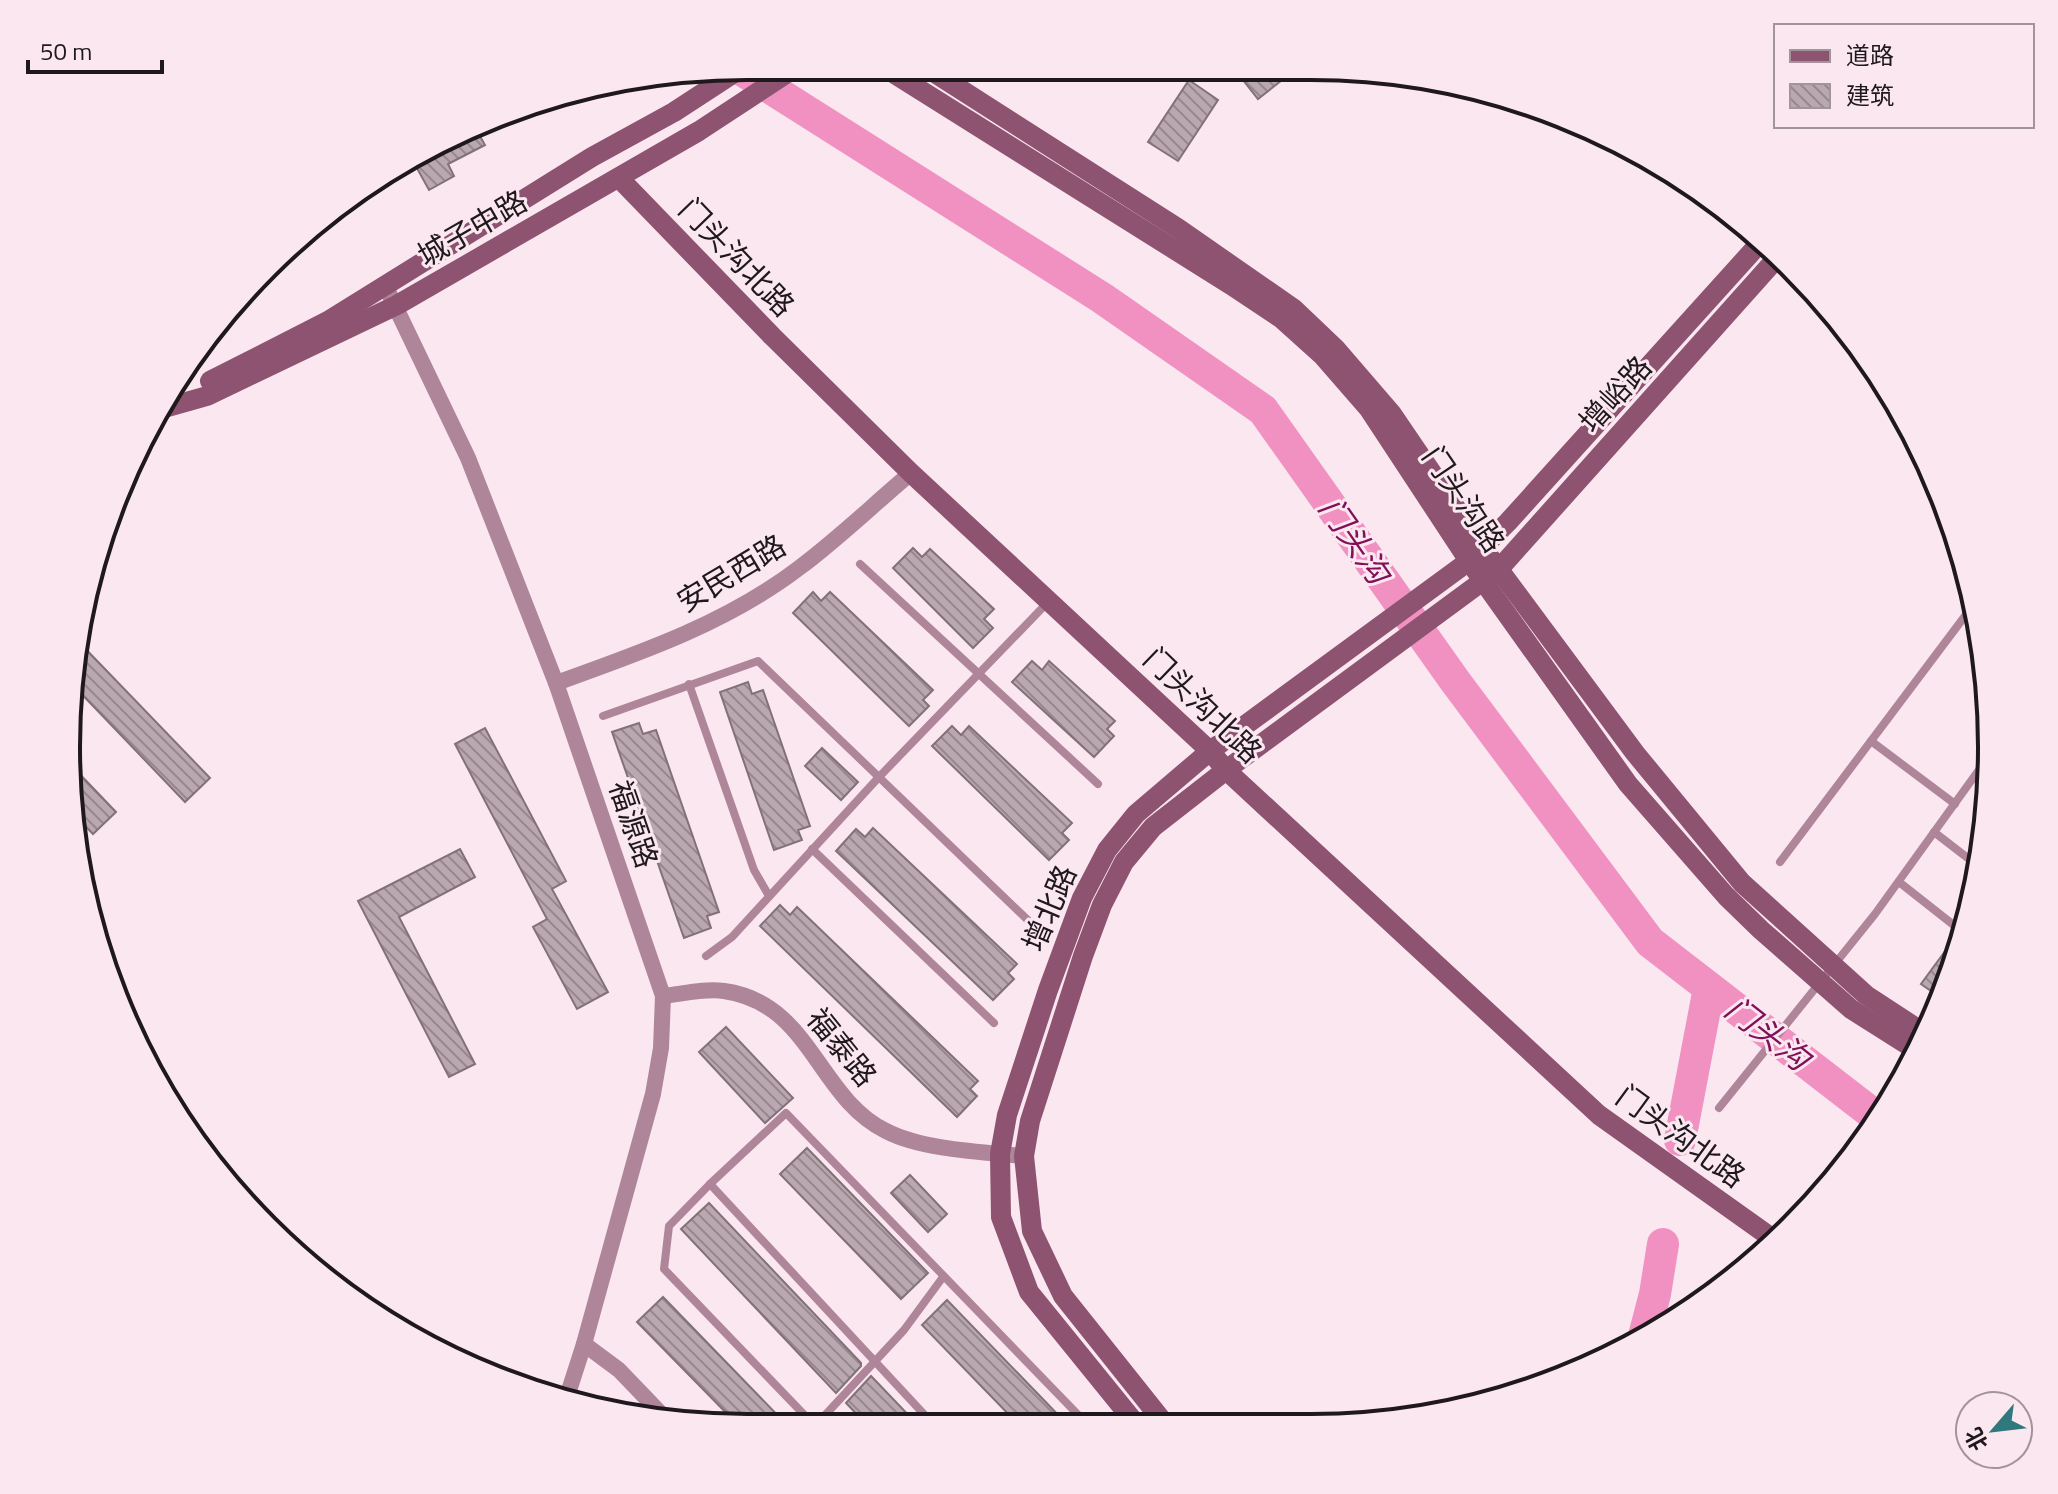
<svg xmlns="http://www.w3.org/2000/svg" width="2058" height="1494" font-family="'Titillium Web','Noto Sans SC',sans-serif">
	<defs>
		<pattern id="building-back-hatch" width="6" height="6" patternUnits="userSpaceOnUse" patternTransform="scale(2)"><rect width="6" height="6" fill="#baa8b0"/><path d="M-1 5l2 2M0 0l6 6M5-1l2 2" fill="none" stroke="#97888e"/></pattern>
	</defs>
	<rect width="100%" height="100%" fill="#fae7f0"/>
	<g fill="none" stroke-linecap="round" stroke-linejoin="round">
		<g stroke="#f191c2" stroke-width="32">
			<path d="M737,67L1102,298L1263,410L1455,681L1650,942L1878,1118"/>
			<path d="M1680,1140L1709,988"/>
			<path d="M1644,1336L1655,1294L1663,1244"/>
		</g>
	</g>
	<g fill="url(#building-back-hatch)" stroke="#827179" stroke-width="2">
		<path d="M1232,66H1300L1258,99Z"/>
		<path d="M1189,80L1218,100L1178,161L1148,142Z"/>
		<path d="M477,131L485,145L448,164L454,176L429,190L413,161Z"/>
		<path d="M913,548L922,557L930,549L994,609L984,619L993,628L973,648L893,568Z"/>
		<path d="M813,592L821,601L830,592L933,690L923,700L929,706L909,726L793,613Z"/>
		<path d="M77,640L210,778L185,802L72,684V658Z"/>
		<path d="M1032,661L1042,670L1049,661L1115,721L1107,729L1114,736L1094,757L1012,682Z"/>
		<path d="M748,682L752,694L763,690L810,826L798,830L802,840L774,850L720,692Z"/>
		<path d="M639,723L643,734L656,730L719,912L707,916L711,928L684,938L612,732Z"/>
		<path d="M952,726L961,735L969,726L1072,823L1062,833L1069,840L1049,860L932,746Z"/>
		<path d="M485,728L566,881L552,889L608,992L577,1009L533,927L547,919L455,744Z"/>
		<path d="M822,748L858,782L841,800L805,766Z"/>
		<path d="M72,766L116,812L93,834L72,812Z"/>
		<path d="M873,828L1017,964L1008,973L1014,979L993,1000L836,851L856,829L865,837Z"/>
		<path d="M460,849L475,877L399,917L475,1064L449,1077L358,901Z"/>
		<path d="M780,905L790,915L797,907L978,1081L970,1089L977,1096L957,1117L760,926Z"/>
		<path d="M1946,950L1956,958L1941,998L1921,984Z"/>
		<path d="M726,1027L793,1098L765,1123L699,1052Z"/>
		<path d="M807,1148L928,1273L901,1299L780,1174Z"/>
		<path d="M910,1175L947,1214L928,1232L891,1193Z"/>
		<path d="M709,1203L861,1363V1366L836,1393L681,1229Z"/>
		<path d="M663,1297L788,1426H739L637,1322Z"/>
		<path d="M947,1300L1067,1424L1019,1425L922,1325Z"/>
		<path d="M871,1376L918,1425L868,1426L846,1403Z"/>
	</g>
	<g fill="none" stroke-linecap="round" stroke-linejoin="round">
		<g stroke="#af8599" stroke-width="8">
			<path d="M860,564L1098,784"/>
			<path d="M689,684L754,870L769,896"/>
			<path d="M603,716L758,661L1035,927"/>
			<path d="M1871,741L1955,804"/>
			<path d="M1977,774L1990,784"/>
			<path d="M1934,832L1978,866"/>
			<path d="M812,849L994,1023"/>
			<path d="M1780,862L1974,604"/>
			<path d="M1899,882L1965,934"/>
			<path d="M706,956L732,937L879,777L1048,602"/>
			<path d="M1719,1108L1875,914L1989,756"/>
			<path d="M710,1184L934,1425"/>
			<path d="M815,1426L664,1269L669,1226L710,1184L786,1113L1087,1424"/>
			<path d="M815,1426L904,1330L943,1277"/>
		</g>
		<g stroke="#af8599" stroke-width="16">
			<path d="M385,285L468,458L556,683L663,996L661,1048L653,1094L584,1344L565,1403"/>
			<path d="M556,683C640,653 727,623 799,568C838,539 874,504 911,473"/>
			<path d="M663,996C682,994 705,988 724,991C811,1003 817,1097 886,1131C923,1150 982,1152 1024,1156"/>
			<path d="M584,1344L619,1370L668,1421"/>
		</g>
		<g stroke="#8d5371" stroke-width="20">
			<path d="M882,66L1231,285L1282,319L1322,355L1369,409L1469,561L1628,784L1726,896L1761,930L1851,1009L1919,1052"/>
			<path d="M924,66L1179,229L1294,309L1336,349L1392,414L1483,548L1635,753L1742,883L1866,995L1927,1035"/>
			<path d="M619,178L772,336L911,473L1210,751L1226,770L1599,1115L1776,1241"/>
			<path d="M210,381L328,321L592,157L674,112L743,67"/>
			<path d="M161,409L207,396L397,305L699,131L798,66"/>
			<path d="M1136,1424L1029,1292L1001,1217L1000,1154L1007,1115L1048,990L1082,898L1107,850L1136,814L1210,751L1469,561L1508,522L1758,245"/>
			<path d="M1165,1424L1063,1296L1032,1231L1024,1156L1030,1121L1083,956L1102,905L1124,862L1153,827L1226,770L1499,569L1776,259"/>
		</g>
	</g>
	<g text-anchor="middle" dominant-baseline="central" stroke-width="6" stroke-linejoin="round" paint-order="stroke">
		<g font-size="30" fill="#1f181c" stroke="#fae7f0">
			<text transform="translate(472 228) rotate(-30)">城子中路</text>
			<text transform="translate(737 257) rotate(46)">门头沟北路</text>
			<text transform="translate(1615 394) rotate(-48)">增峪路</text>
			<text transform="translate(1464 499) rotate(56)">门头沟路</text>
			<text transform="translate(731 573) rotate(-31)">安民西路</text>
			<text transform="translate(1203 705) rotate(44)">门头沟北路</text>
			<text transform="translate(634 824) rotate(71)">福源路</text>
			<text transform="translate(1049 908) rotate(-67)">增北路</text>
			<text transform="translate(842 1047) rotate(51)">福泰路</text>
			<text transform="translate(1681 1136) rotate(36)">门头沟北路</text>
		</g>
		<g font-size="32" font-style="italic" fill="#811058" stroke="#fae7f0">
			<text transform="translate(1355 540) rotate(55)">门头沟</text>
			<text transform="translate(1768 1033) rotate(38)">门头沟</text>
		</g>
	</g>
	<path d="M0 0H2058V1494H0ZM747 80H1311A667 667 0 0 1 1978 747V747A667 667 0 0 1 1311 1414H747A667 667 0 0 1 80 747V747A667 667 0 0 1 747 80Z" fill="#fae7f0" fill-rule="evenodd"/>
	<path fill="none" stroke="#1f181c" stroke-width="4" d="M747 80H1311A667 667 0 0 1 1978 747V747A667 667 0 0 1 1311 1414H747A667 667 0 0 1 80 747V747A667 667 0 0 1 747 80Z"/>
	<rect x="1774" y="24" width="260" height="104" fill="#fae7f0" stroke="#a2949b" stroke-width="2"/>
	<rect x="1790" y="50" width="40" height="12" fill="#8d5371" stroke="#a2949b" stroke-width="2"/>
	<text x="1846" y="64" font-size="24" fill="#1f181c">道路</text>
	<rect x="1790" y="84" width="40" height="24" fill="url(#building-back-hatch)" stroke="#a2949b" stroke-width="2"/>
	<text x="1846" y="104" font-size="24" fill="#1f181c">建筑</text>
	<g transform="translate(1994 1430) rotate(242)"><circle r="38" fill="#fae7f0" stroke="#a2949b" stroke-width="2"/>
	<path d="M0-6L14 30L0 20L-14 30Z" fill="#2f787b"/>
	<text y="-12" font-size="22" font-weight="bold" text-anchor="middle" fill="#1f181c">北</text>
	</g>
	<path d="M28 60v12h134v-12" fill="none" stroke="#1f181c" stroke-width="4"/>
	<text x="40" y="60" font-size="24" fill="#1f181c" stroke="#fae7f0" stroke-width="6" paint-order="stroke">50 m</text>
</svg>
